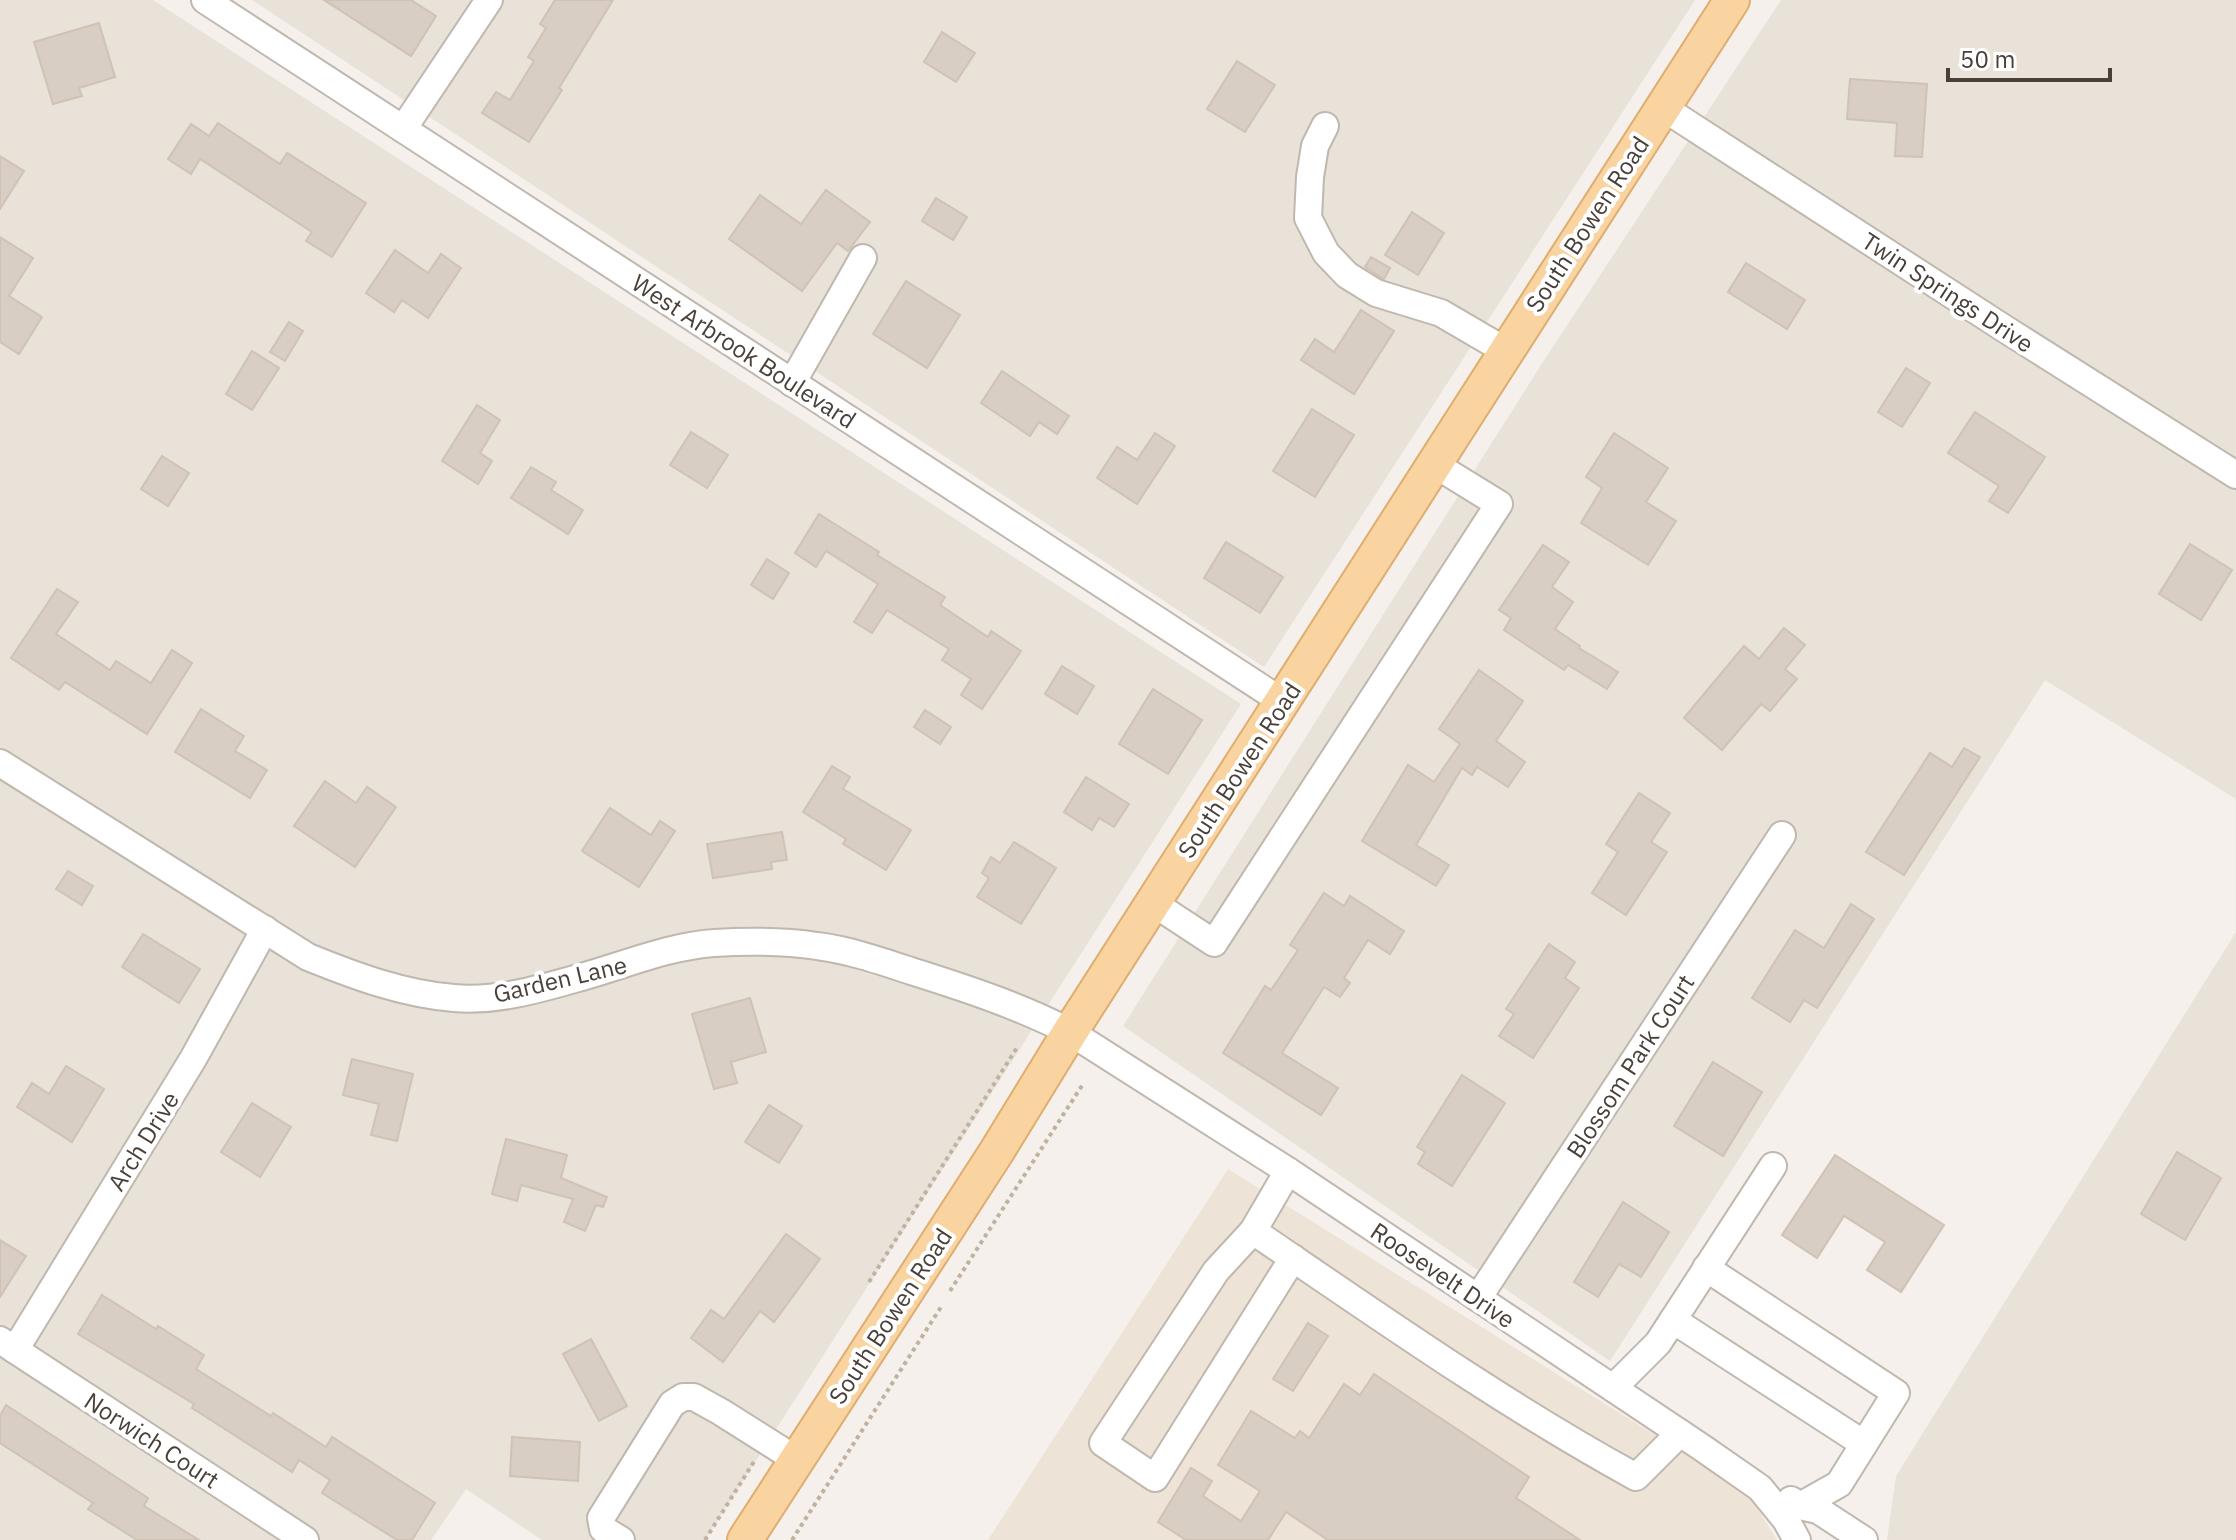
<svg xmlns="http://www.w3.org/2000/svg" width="2236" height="1540" font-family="'IBM Plex Sans',sans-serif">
	<rect width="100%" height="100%" fill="#f5f0eb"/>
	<g fill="#e8e2d9">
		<path d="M0,0H153L1241,704L705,1540H542L466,1489L431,1540H0Z"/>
		<path d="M252,0H1695L1264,667Z"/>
		<path d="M1781,0H2236V799L2045,680L1610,1361L1123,1026L1541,365Z"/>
		<path d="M2236,932V1540H1887L1896,1476Z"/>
	</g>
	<path fill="#ede3d6" d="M1228,1169L1748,1493L1777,1540H988Z"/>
	<g fill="#d9cec4" stroke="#d0c2b4" stroke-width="2">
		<path d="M324,0H411L436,16L411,56Z"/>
		<path d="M555,0H613L559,88L562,90L529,142L482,113L496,92L510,100L534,61L528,57L546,28L540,24Z"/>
		<path d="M99,23L115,77L79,88L82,96L53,104L34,42Z"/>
		<path d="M942,32L975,53L956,82L924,62Z"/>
		<path d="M1237,61L1275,85L1245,132L1207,109Z"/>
		<path d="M1850,79L1927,84L1922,157L1895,156L1897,123L1847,119Z"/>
		<path d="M218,123L280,164L287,153L366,203L332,257L306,241L312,232L200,159L191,174L168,159L191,124L209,136Z"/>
		<path d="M0,156L24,171L0,209Z"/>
		<path d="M826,190L870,222L848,251L837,243L802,291L729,239L760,195L801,224Z"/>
		<path d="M936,198L967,217L953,240L922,221Z"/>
		<path d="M1412,212L1444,233L1418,275L1385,255Z"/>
		<path d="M0,237L33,258L9,296L42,317L19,354L0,342Z"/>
		<path d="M395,250L428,273L441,254L461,268L428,318L402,300L394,312L366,293Z"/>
		<path d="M1371,257L1390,268L1384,279L1365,267Z"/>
		<path d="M1746,263L1805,300L1787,329L1728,292Z"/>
		<path d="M906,281L960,315L927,368L873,334Z"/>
		<path d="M1361,310L1394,331L1354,394L1301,360L1315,339L1334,352Z"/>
		<path d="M289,322L303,331L285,361L270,352Z"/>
		<path d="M252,351L279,368L252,410L226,394Z"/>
		<path d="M1906,368L1930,383L1902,427L1878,412Z"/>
		<path d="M1002,371L1069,416L1057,434L1039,422L1030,436L981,403Z"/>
		<path d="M477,405L500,420L480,453L492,461L478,484L442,461Z"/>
		<path d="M1312,409L1354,435L1315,497L1273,471Z"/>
		<path d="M1975,412L2045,457L2008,513L1989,501L1999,486L1948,453Z"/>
		<path d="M691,432L728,455L707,488L670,465Z"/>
		<path d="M1155,433L1175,446L1137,504L1097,478L1117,447L1137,460Z"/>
		<path d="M1614,433L1668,468L1646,502L1676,521L1648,565L1581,523L1602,488L1586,477Z"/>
		<path d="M162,456L189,473L168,506L141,489Z"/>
		<path d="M531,467L556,482L551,490L583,510L568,534L511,498Z"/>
		<path d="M819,514L879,552L877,555L945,597L940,605L988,637L991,631L1021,651L982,709L961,695L971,679L942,660L949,649L887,610L872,633L854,622L878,584L826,551L816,567L795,553Z"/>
		<path d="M1226,542L1283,577L1260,613L1204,578Z"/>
		<path d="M2190,544L2232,570L2201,620L2159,594Z"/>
		<path d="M1543,545L1569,562L1552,587L1573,602L1555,629L1580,646L1579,648L1618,672L1607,689L1568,665L1564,670L1504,630L1511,618L1499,610Z"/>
		<path d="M767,559L789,573L773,599L751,585Z"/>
		<path d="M57,589L78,602L56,634L110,670L116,661L151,683L172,650L192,663L147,734L65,682L59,690L11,658Z"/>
		<path d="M1784,628L1805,645L1785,669L1797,679L1770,711L1761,704L1722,750L1684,718L1744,646L1759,659Z"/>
		<path d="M1062,666L1094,686L1077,714L1045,694Z"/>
		<path d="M1479,670L1523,701L1496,741L1525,762L1508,787L1477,767L1472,775L1462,768L1416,845L1449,865L1436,886L1362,841L1408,765L1434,782L1460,744L1439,729Z"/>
		<path d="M1153,689L1202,720L1168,774L1119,744Z"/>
		<path d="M201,709L244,736L235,751L267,770L250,798L175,752Z"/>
		<path d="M925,710L951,727L940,744L914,727Z"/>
		<path d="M1964,748L1980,757L1904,875L1866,852L1930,753L1952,767Z"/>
		<path d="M832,766L850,777L843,789L911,830L886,870L843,844L846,839L803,812Z"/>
		<path d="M1086,777L1129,804L1114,827L1099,818L1092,830L1064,812Z"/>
		<path d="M325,781L356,803L367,787L396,807L355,867L294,826Z"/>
		<path d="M1639,793L1670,813L1651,842L1667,852L1626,915L1592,893L1618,852L1606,844Z"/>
		<path d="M610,808L651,835L660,821L675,831L639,887L582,851Z"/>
		<path d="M782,832L787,860L771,862L772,869L713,878L707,844Z"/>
		<path d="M1014,842L1056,868L1021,924L977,897L989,878L982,873L991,857L1000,863Z"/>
		<path d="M68,871L93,886L82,905L56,889Z"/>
		<path d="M1324,893L1344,906L1350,896L1404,931L1390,954L1368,940L1344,978L1350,983L1340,997L1324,987L1282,1053L1338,1088L1321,1115L1223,1053L1265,986L1271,990L1298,950L1290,945Z"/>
		<path d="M1851,904L1874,919L1817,1008L1804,1000L1790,1022L1752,998L1795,930L1824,948Z"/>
		<path d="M143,934L200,969L179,1003L122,967Z"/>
		<path d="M1549,944L1575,962L1565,978L1579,988L1533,1058L1499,1036L1514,1014L1506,1009Z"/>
		<path d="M750,998L766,1052L731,1062L737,1083L714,1089L692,1014Z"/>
		<path d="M352,1059L413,1074L397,1141L371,1135L379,1104L343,1095Z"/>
		<path d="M1713,1062L1762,1092L1723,1156L1674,1126Z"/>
		<path d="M66,1066L104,1089L72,1142L17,1107L32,1083L49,1094Z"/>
		<path d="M1462,1075L1505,1103L1452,1186L1418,1164L1425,1152L1417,1147Z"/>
		<path d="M252,1103L291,1127L260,1177L221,1152Z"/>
		<path d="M769,1105L802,1126L779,1163L745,1142Z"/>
		<path d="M506,1139L567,1155L561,1178L607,1197L603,1207L596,1205L585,1231L564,1222L573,1199L521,1185L517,1201L492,1194Z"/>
		<path d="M2177,1152L2221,1178L2185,1240L2141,1214Z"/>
		<path d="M1835,1155L1944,1225L1901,1292L1867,1270L1885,1242L1844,1216L1817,1258L1782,1235Z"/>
		<path d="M1623,1202L1669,1232L1641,1277L1619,1264L1598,1297L1574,1282Z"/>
		<path d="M786,1234L820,1259L774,1322L760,1311L723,1362L691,1338L711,1310L724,1319Z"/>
		<path d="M0,1240L26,1256L0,1297Z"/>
		<path d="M102,1295L156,1329L158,1326L204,1355L196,1369L271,1416L273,1413L326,1447L332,1437L435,1503L412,1540H397L322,1493L330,1480L299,1460L292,1472L192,1408L194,1404L78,1334Z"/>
		<path d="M1308,1323L1328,1336L1293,1391L1273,1379Z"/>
		<path d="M591,1339L627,1406L599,1421L563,1354Z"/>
		<path d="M1374,1374L1529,1477L1516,1498L1580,1540H1328L1286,1512L1268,1540H1186L1158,1522L1191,1468L1212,1481L1203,1496L1241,1521L1260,1491L1218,1465L1251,1411L1295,1438L1300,1431L1309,1438L1344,1384L1360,1395Z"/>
		<path d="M6,1405L148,1498L144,1506L199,1540H137L88,1509L93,1503L0,1443V1416Z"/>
		<path d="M512,1437L580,1442L578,1481L510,1476Z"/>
	</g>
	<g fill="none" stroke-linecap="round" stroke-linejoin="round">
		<g stroke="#c0b7ae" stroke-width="30">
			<g id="minor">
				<path d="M205,0L1283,702"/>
				<path d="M1662,107L2005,329L2236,475"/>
				<path d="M1325,126L1315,146L1310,177L1308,218L1326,253L1347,275L1376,293L1441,313L1506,351"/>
				<path d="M403,129L489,0"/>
				<path d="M792,383L863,258"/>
				<path d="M0,763L308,957C355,976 403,994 454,998C498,1002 543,988 585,976C627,964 670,946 714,943C748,941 784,941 817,946C849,950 881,961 911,971C965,988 1020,1006 1070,1032L1288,1171L1704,1449L1760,1488L1786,1520L1797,1540"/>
				<path d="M1153,903L1214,943L1499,504L1434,464"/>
				<path d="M1288,1171L1253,1231C1378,1316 1503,1404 1636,1477L1680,1433"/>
				<path d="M1253,1231L1216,1271L1103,1443L1155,1478L1293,1258"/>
				<path d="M1706,1268L1896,1393L1839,1484L1800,1506"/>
				<path d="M1478,1298L1782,835"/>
				<path d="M1673,1320L1864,1444"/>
				<path d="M0,1340L305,1540"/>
				<path d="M15,1350L193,1059L265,929"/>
				<path d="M1613,1388L1658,1343L1773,1166"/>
				<path d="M1791,1500L1800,1506L1818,1510L1864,1540"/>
				<path d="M621,1540L603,1529L601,1518L672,1404L683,1397H694L721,1412L797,1460"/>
			</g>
		</g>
		<g stroke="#deae70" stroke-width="38">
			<path id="major" d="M745,1540L997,1151L1070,1032L1732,0"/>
		</g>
		<g stroke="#c1b1a0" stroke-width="4" stroke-dasharray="4 4" stroke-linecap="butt">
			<path d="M869,1282L1018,1046"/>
			<path d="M950,1291L1083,1084"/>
			<path d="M705,1540L755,1460"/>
			<path d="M792,1540L941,1307"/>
		</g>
		<use href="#minor" stroke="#fff" stroke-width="26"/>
		<use href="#major" stroke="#f9d3a0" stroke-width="34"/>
	</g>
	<g text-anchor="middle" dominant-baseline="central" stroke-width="8" stroke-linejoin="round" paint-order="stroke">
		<g font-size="24" fill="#494039" stroke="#fff">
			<text transform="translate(1587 224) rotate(-57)">South Bowen Road</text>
			<text transform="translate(1948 292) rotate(33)">Twin Springs Drive</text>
			<text transform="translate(744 351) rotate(33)">West Arbrook Boulevard</text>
			<text transform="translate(1239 770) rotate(-57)">South Bowen Road</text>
			<text transform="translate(560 979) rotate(-13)">Garden Lane</text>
			<text transform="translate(1630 1066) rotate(-57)">Blossom Park Court</text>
			<text transform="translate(143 1141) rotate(-58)">Arch Drive</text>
			<text transform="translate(1443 1275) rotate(34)">Roosevelt Drive</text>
			<text transform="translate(890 1316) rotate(-57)">South Bowen Road</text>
			<text transform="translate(152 1440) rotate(33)">Norwich Court</text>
		</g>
	</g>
	<path d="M1948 68v12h162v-12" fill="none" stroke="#494039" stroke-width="4"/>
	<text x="1960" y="68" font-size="24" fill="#494039" stroke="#ffffff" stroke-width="6" paint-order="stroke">50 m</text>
</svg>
